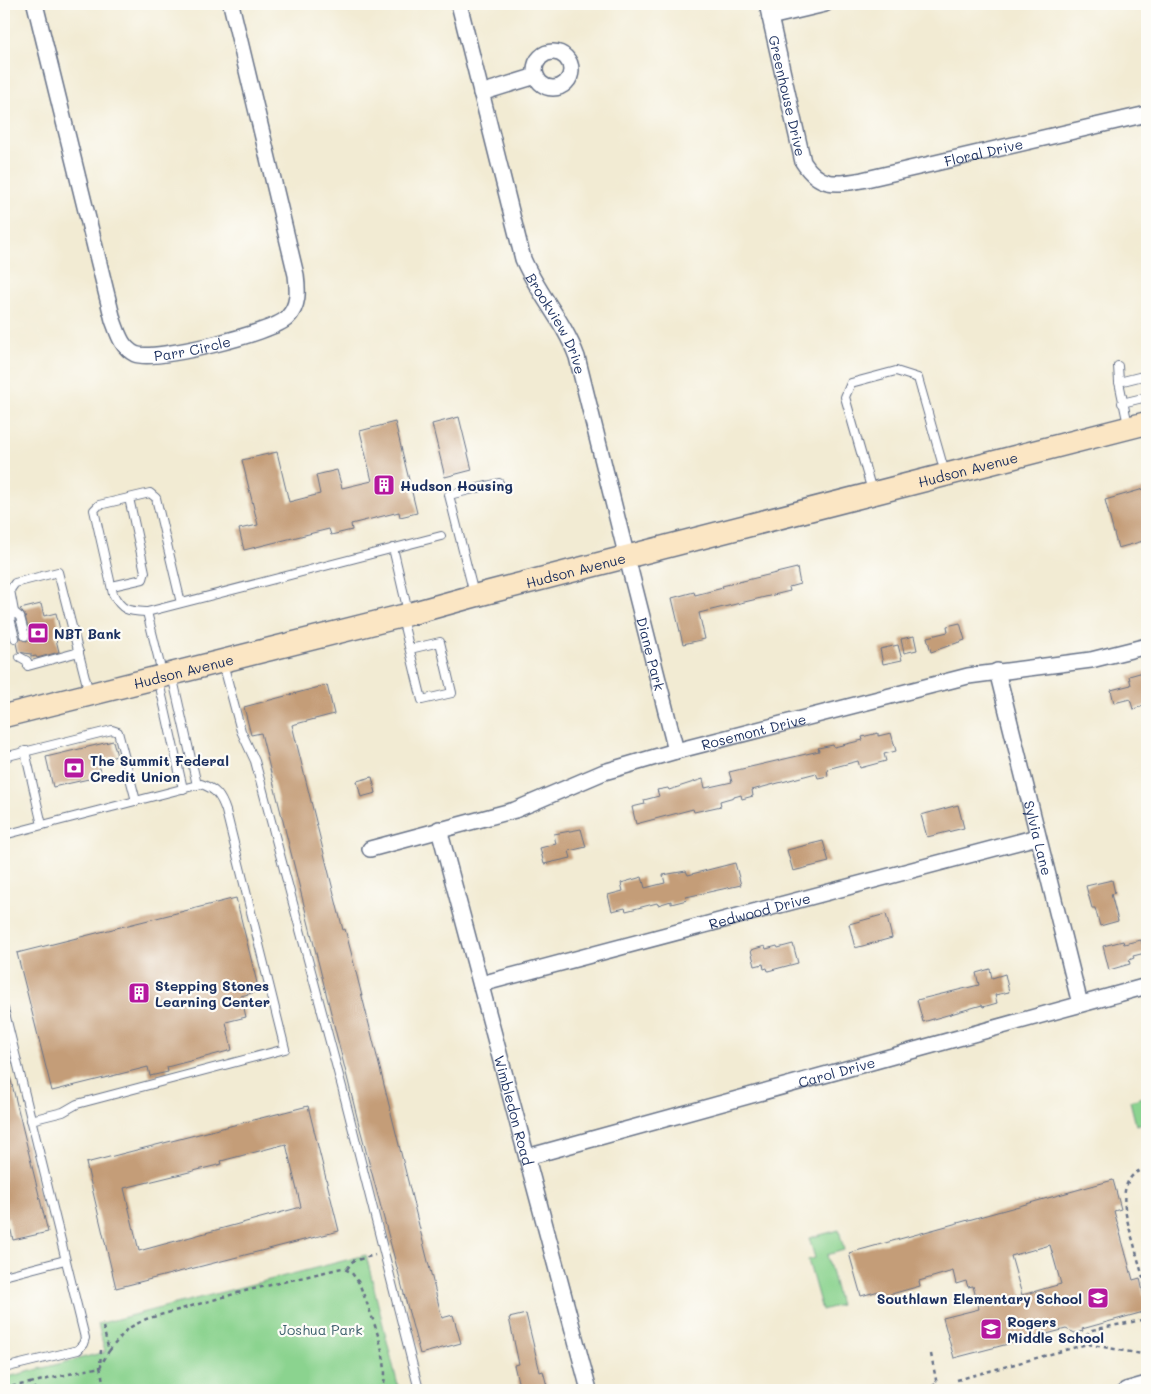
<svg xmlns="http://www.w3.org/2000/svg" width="1151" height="1394" font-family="Mali,sans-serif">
	<rect width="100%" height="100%" fill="#fdfcf7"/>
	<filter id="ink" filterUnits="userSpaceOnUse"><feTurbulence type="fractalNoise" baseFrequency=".02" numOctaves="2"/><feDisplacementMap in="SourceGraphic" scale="10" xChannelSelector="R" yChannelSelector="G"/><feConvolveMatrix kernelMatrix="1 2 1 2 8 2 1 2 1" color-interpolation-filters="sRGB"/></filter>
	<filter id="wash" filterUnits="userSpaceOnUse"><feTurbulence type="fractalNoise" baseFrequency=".0096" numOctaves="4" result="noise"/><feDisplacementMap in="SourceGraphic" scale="20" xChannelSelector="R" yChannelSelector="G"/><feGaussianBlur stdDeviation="1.12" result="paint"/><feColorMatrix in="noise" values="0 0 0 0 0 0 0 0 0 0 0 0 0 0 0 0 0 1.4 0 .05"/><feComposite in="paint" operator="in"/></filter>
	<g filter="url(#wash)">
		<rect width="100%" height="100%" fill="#f2ebd3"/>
		<g fill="#8bd38f" stroke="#538176">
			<path d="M1147,1096V1122L1136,1125L1130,1101Z"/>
			<path d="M839,1230L844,1250L827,1255L840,1305L822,1310L808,1260L815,1258L809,1238Z"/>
			<path d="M366,1255L399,1390H4V1378L105,1352L98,1324Z"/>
		</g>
		<g id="blocks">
			<g fill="#c49d78" fill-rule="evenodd">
				<path d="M459,417L472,470L445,477L432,424Z"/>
				<path d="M395,422L417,513L400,517L399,512L351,524L352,530L331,535L329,529L244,550L239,529L258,525L242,460L277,452L289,502L320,494L316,475L337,470L342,488L372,481L360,431Z"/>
				<path d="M1147,488V540L1118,548L1105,500Z"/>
				<path d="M797,568L800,584L789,587L790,591L699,613L705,639L683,644L672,598L694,592L695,595L723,588L722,586Z"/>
				<path d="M41,604L44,616L56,613L61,634L55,635L59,652L37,658L36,656L31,657V654L18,652L16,643L20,639L27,641L30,637L25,616L20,609Z"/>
				<path d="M960,623L965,640L931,652L927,637L948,632L947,626Z"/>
				<path d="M914,636L917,650L904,653L901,639Z"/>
				<path d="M898,645L902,660L883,664L880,649Z"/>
				<path d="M1147,671V705L1133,709L1130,699L1114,703L1111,690L1131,685L1129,676Z"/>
				<path d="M327,685L334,714L292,725L343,930L345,929L351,952L442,1318L453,1315L461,1343L420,1354L358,1121L261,733L251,735L244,707Z"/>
				<path d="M878,733V736L891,733L896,751L884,754L886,761L860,768L858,761L827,769L828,776L818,778L816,773L752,790L753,796L742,799L741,795L720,801L721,806L694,812L693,809L636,824L632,807L645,804L644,800L659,796L657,790L668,788L669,790L703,779L705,788L732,782L729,772L819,751L818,748L833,745L834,747L863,740L862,737Z"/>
				<path d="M113,741L117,756L98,761L102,776L53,787L46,757Z"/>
				<path d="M372,777L376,793L361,797L357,781Z"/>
				<path d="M958,805L964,828L927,837L921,815Z"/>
				<path d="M581,829L586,847L569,851L571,858L544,864L540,848L556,844L554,834Z"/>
				<path d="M823,841L829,862L793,871L787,850Z"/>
				<path d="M735,863L741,885L686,897L687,900L671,904V901L658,905L657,903L626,911L625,908L612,911L608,895L623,891L621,883L642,877L645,888L665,883L663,875L686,871L688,875Z"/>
				<path d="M1112,880L1115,893L1111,894L1118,921L1100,926L1095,908H1092L1086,886Z"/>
				<path d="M236,898L259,991L241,996L246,1017L226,1022L232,1050L167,1067L168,1072L150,1076L148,1067L52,1091L17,953Z"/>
				<path d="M886,914L892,938L855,948L849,924Z"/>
				<path d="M1141,940L1145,953L1133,956L1134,958L1129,960L1130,964L1109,970L1103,946L1123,941L1124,944Z"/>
				<path d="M793,944L798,963L768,971L767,968L764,969L763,964L755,966L751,950L765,946L766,949L777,946L778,948Z"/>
				<path d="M990,969L992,978L1005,974L1009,992L995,995L997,1003L983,1007L982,1005L923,1022L917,1000L979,985L976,973Z"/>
				<path d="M4,1068H8L48,1232L13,1240L8,1217L4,1218Z"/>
				<path d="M308,1106L339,1231L116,1288L86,1163ZM286,1144L301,1207L139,1251L124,1188L222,1164L221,1161Z"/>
				<path d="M1113,1180L1121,1209L1114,1211L1133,1280L1140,1278L1147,1311L1082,1329L1083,1331L1075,1333L1066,1329L954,1358L943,1318L979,1309L973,1286L968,1287L966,1281L956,1284L953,1271L919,1281L920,1286L881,1297L879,1291L861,1296L849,1253ZM1050,1245L1061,1284L1022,1295L1011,1256Z"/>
				<path d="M526,1314L540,1372L543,1371L547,1386L520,1390L514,1365L519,1364L509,1318Z"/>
			</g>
		</g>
	</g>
	<g filter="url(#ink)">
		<use href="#blocks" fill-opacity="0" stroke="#667187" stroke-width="1"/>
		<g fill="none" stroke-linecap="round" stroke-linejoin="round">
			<g stroke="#667187" stroke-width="10">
				<g id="service">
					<path d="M1118,366L1119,382"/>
					<path d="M1122,403L1147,397"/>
					<path d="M1128,425L1119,382L1147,375"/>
					<path d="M872,491L845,397L851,383L896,371L918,378L945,473"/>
					<path d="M393,548L408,612"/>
					<path d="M112,586L143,579L145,572L129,498"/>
					<path d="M474,594L449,495L499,483"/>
					<path d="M181,603L156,498L150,493L99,505L94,510L113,594C122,611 128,611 147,612L441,536"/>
					<path d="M14,612L20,617L25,636"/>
					<path d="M147,612L162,673"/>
					<path d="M402,618L422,700L452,693L440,642L410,649"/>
					<path d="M15,638L10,618L14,612L10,590L15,583L58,572L89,693"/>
					<path d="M20,657L27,661L28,666L79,652"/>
					<path d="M223,663L241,731L255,761L342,1087L418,1386"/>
					<path d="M172,675L197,785"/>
					<path d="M158,678L183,789"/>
					<path d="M25,751L42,825"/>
					<path d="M4,757L112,730L118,732L136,801"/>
					<path d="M4,835L201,784C216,789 221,796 226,811L285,1049L77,1104L63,1112L31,1120"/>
					<path d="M4,1009L85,1338L83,1344L78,1350L4,1368"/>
					<path d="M4,1276L65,1260"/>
				</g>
			</g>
			<g stroke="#667187" stroke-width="18">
				<g id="minor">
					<path id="s1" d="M35,4L113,320C118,333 121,347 135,354C155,362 272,333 287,318C299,306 298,291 296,275L231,4"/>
					<path id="s2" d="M459,4L523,259C538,294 564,321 577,357C609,489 643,619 676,751"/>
					<path id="s3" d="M767,4L803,162C819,187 835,185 862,180L1147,114"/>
					<path d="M770,17L825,4"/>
					<circle cx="553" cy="70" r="18"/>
					<path d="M481,93L536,76"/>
					<path id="s4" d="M997,671L1080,1004"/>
					<path id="s5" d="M439,829L589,1390"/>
					<path id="s6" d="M370,849L515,810L604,772L676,751L968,676L1091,660L1147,646"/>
					<path id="s7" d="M481,984L1037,837"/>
					<path id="s8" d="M527,1157L1147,986"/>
					<path d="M1126,1390L1147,1384"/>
				</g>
			</g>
			<g stroke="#667187" stroke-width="25">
				<g id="secondary">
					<path id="s9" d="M4,716L402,616L474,596L1147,423"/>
				</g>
			</g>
			<g stroke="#667187" stroke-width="2.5" stroke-dasharray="4 4" stroke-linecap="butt">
				<path d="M1147,1168C1111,1177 1127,1220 1134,1244C1138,1260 1143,1277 1147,1293"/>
				<path d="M347,1269L353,1261L375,1255"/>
				<path d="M1087,1344V1335L1092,1330L1147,1319"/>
				<path d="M101,1350L100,1367L109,1351L102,1323"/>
				<path d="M109,1351L127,1329L146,1319L241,1292L342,1268L351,1272L359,1283C368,1306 395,1370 381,1390"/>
				<path d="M931,1354L937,1385"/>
				<path d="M957,1380L1087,1344L1147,1355"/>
				<path d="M30,1383L100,1367L105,1390"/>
				<path d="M4,1388L30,1383L36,1390"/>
				<path d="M926,1389L936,1384"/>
			</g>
			<use href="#service" stroke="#fff" stroke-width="8"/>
			<use href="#minor" stroke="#fff" stroke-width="15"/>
			<use href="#secondary" stroke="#fbe6c4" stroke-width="22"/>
		</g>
	</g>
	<defs>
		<g id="building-square" transform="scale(1.125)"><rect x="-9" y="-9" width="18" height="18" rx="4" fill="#b5179e" stroke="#fdfcf7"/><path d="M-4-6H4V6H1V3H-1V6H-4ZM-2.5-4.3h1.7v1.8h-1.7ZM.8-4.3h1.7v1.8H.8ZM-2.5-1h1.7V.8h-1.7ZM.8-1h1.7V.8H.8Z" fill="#fff"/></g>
		<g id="bank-square" transform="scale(1.125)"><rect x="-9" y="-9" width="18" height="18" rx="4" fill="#b5179e" stroke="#fdfcf7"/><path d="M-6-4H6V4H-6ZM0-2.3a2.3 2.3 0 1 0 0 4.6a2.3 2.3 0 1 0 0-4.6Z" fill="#fff"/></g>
		<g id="school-square" transform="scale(1.125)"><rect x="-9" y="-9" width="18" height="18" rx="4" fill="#b5179e" stroke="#fdfcf7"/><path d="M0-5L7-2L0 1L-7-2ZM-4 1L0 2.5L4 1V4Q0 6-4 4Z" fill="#fff"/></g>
	</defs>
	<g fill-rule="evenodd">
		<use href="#building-square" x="384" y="485"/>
		<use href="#bank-square" x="38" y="633"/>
		<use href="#bank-square" x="74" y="768"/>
		<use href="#building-square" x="139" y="993"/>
		<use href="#school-square" x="1098" y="1298"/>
		<use href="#school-square" x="991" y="1329"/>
	</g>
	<g text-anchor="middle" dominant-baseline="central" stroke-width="4.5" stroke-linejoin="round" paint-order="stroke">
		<g font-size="14" fill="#1b2f5e" stroke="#fdfcf7">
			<text stroke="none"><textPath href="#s3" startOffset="94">Greenhouse Drive</textPath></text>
			<text stroke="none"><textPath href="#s3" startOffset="354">Floral Drive</textPath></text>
			<text stroke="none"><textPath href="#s2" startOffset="336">Brookview Drive</textPath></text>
			<text stroke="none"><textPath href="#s1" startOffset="425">Parr Circle</textPath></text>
			<text stroke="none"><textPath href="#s9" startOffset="995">Hudson Avenue</textPath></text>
			<text stroke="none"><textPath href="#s9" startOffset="590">Hudson Avenue</textPath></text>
			<text stroke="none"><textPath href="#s2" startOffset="681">Diane Park</textPath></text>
			<text stroke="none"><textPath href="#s9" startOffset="185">Hudson Avenue</textPath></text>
			<text stroke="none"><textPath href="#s6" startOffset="402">Rosemont Drive</textPath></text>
			<text stroke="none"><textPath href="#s4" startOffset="172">Sylvia Lane</textPath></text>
			<text stroke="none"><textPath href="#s7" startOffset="288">Redwood Drive</textPath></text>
			<text stroke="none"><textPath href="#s8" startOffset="321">Carol Drive</textPath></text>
			<text stroke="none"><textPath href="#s5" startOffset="291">Wimbledon Road</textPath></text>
		</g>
		<g font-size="14" font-weight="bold" fill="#1b2f5e" stroke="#fdfcf7" text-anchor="start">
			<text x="400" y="485">Hudson Housing</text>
			<text x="54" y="633">NBT Bank</text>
			<text x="90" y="760">The Summit Federal<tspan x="90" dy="16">Credit Union</tspan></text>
			<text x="155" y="985">Stepping Stones<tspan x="155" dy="16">Learning Center</tspan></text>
			<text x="1082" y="1298" text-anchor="end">Southlawn Elementary School</text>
			<text x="1007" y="1321">Rogers<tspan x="1007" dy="16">Middle School</tspan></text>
		</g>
		<g font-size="14" fill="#3d606d" stroke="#fdfcf7">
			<text x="321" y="1329">Joshua Park</text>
		</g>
	</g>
	<rect width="1151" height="1394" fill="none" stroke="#fdfcf7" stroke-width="20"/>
</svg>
